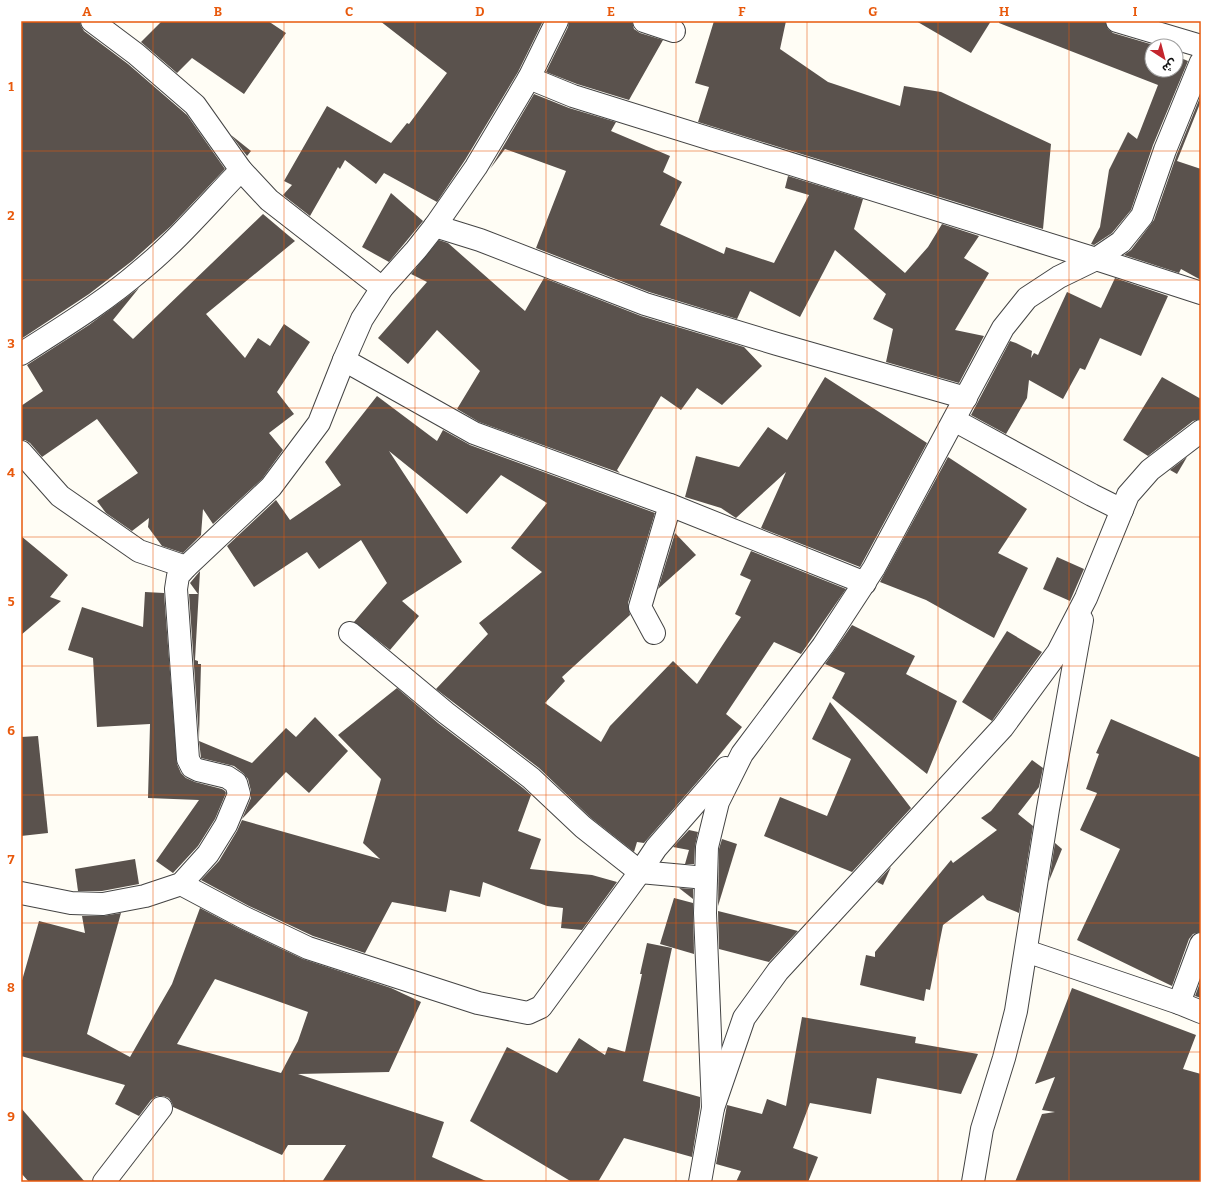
<svg xmlns="http://www.w3.org/2000/svg" width="1222" height="1203" font-family="Bitter,'Noto Sans Arabic',serif">
	<rect width="100%" height="100%" fill="#fffdf5"/>
	<g fill="#5a524d" fill-rule="evenodd">
		<path d="M21,21H80L81,26L84,31L128,64L187,115L225,169L171,226L132,261L89,294L21,339Z"/>
		<path d="M162,21H268L286,33L244,94L192,58L177,73L141,42Z"/>
		<path d="M380,21H543L518,72L465,160L437,202L384,173L376,184L345,160L340,169L338,167L310,216L283,195L292,185L284,181L327,106L391,143L407,123L409,124L447,73Z"/>
		<path d="M569,21H632L634,29L640,33L663,40L629,100L577,84L546,72L568,27Z"/>
		<path d="M714,21H786L780,49L828,82L900,106L904,86L941,92L1051,144L1043,229L698,122L709,87L695,83Z"/>
		<path d="M916,21H991L971,53Z"/>
		<path d="M999,21H1105L1108,29L1113,33L1157,46H1152V70H1176V56L1188,61L1153,145L1131,210L1112,233L1094,245L1091,244L1100,227L1109,170L1128,132L1137,139L1158,85L999,23Z"/>
		<path d="M534,94L569,108L616,122L611,131L670,156L663,172L682,182L660,225L724,254L726,247L774,263L809,195L785,188L788,176L863,199L854,229L905,273L928,247L942,224L979,236L964,258L989,273L955,330L984,336L959,383L886,362L893,329L873,319L886,294L835,250L800,317L750,291L737,319L649,292L536,248L566,171L505,149L490,169Z"/>
		<path d="M1201,95V101L1177,161L1201,169V280L1181,269L1179,273L1124,255L1131,250L1154,220L1177,154Z"/>
		<path d="M231,135L251,151L247,156Z"/>
		<path d="M391,193L423,221L389,262L362,247Z"/>
		<path d="M263,214L295,241L206,314L245,358L258,338L270,346L284,324L310,342L277,392L294,414L269,433L283,450L262,479L213,524L203,509L201,535L183,553L162,546L148,527L149,518L132,531L106,513L97,501L138,473L97,419L42,457L30,443L25,440H21V406L43,391L27,365L89,325L139,288L113,320L133,339Z"/>
		<path d="M439,240L448,243L525,311L544,278L641,316L744,347L762,366L722,405L697,388L681,410L661,396L617,470L620,473L479,422L457,409L480,371L437,330L408,364L378,338L427,282L411,274Z"/>
		<path d="M1115,278L1168,296L1141,356L1100,338L1085,370L1080,368L1063,399L1029,380L1027,398L1006,434L971,415L1010,341L1016,343L1032,351L1031,358L1034,353L1038,355L1067,292L1101,308Z"/>
		<path d="M825,377L927,443L860,567L761,528L786,472L736,518L721,508L685,497L696,456L739,467L768,427L787,440Z"/>
		<path d="M1162,377L1201,399V419L1193,421L1148,456L1123,440Z"/>
		<path d="M377,396L437,441L443,430L470,445L655,513L628,603L630,615L562,677L565,681L545,703L601,742L610,726L673,661L697,684L741,617L735,614L751,580L740,575L751,551L846,589L801,654L774,642L726,714L742,727L705,773L644,843L637,842L634,852L591,818L539,768L436,689L488,634L479,623L542,572L511,548L547,503L501,475L467,514L389,451L462,562L402,601L419,616L390,650L354,622L387,583L361,540L319,569L307,552L254,587L227,546L276,500L290,520L341,485L325,462Z"/>
		<path d="M948,457L1027,509L998,553L1028,568L994,638L926,600L880,582Z"/>
		<path d="M1187,457L1177,474L1170,470Z"/>
		<path d="M675,533L696,555L658,589Z"/>
		<path d="M21,536L68,575L50,597L61,601L21,635Z"/>
		<path d="M1057,557L1084,569L1070,601L1043,589Z"/>
		<path d="M200,571L195,660L198,661V664H201L199,738L189,594H198L190,583Z"/>
		<path d="M145,592L164,593L177,764L181,773L186,778L195,782L222,789L225,791L226,793L215,819L198,846L173,873L156,861L199,800L148,798L150,724L97,727L93,658L68,650L82,607L143,627Z"/>
		<path d="M852,625L915,656L906,674L957,701L927,774L832,698L845,673L825,664Z"/>
		<path d="M1007,631L1042,652L992,721L962,702Z"/>
		<path d="M397,688L438,723L523,788L531,795L518,831L541,839L530,869L592,875L617,882L582,930L561,928L563,908L547,906L483,882L480,897L450,890L446,912L392,902L365,953L313,936L249,906L201,880L219,861L237,831L242,820L380,859L363,843L381,779L338,735Z"/>
		<path d="M830,702L911,808L852,872L764,836L780,797L827,816L851,759L812,739Z"/>
		<path d="M315,717L348,751L309,793L286,772L242,819L251,798V791L248,779L243,773L234,766L201,758L199,741L252,763L286,728L296,737Z"/>
		<path d="M1111,719L1201,758V932L1193,934L1189,939L1172,986L1077,940L1120,849L1080,830L1097,793L1086,789L1099,754L1096,753Z"/>
		<path d="M38,736L48,833L21,836V737Z"/>
		<path d="M1032,760L1043,768L1039,787L1018,814L1033,826L1019,913L987,900L983,895L943,925L930,990L926,989L924,1001L860,985L866,955L875,957V952L951,860L953,863L997,830L981,818L991,811Z"/>
		<path d="M689,830L698,832L695,846L694,864H685L689,850L673,847Z"/>
		<path d="M722,839L737,844L718,906L719,849Z"/>
		<path d="M1055,843L1062,849L1049,881Z"/>
		<path d="M135,859L139,884L102,891H78L75,869Z"/>
		<path d="M891,867L883,885L877,882Z"/>
		<path d="M679,888L693,889V899Z"/>
		<path d="M674,898L693,903L694,954L660,944Z"/>
		<path d="M200,908L238,928L303,959L391,988L421,1002L389,1072L298,1074L444,1122L432,1157L488,1182H322L346,1145H288L282,1155L173,1107L172,1103L169,1098L163,1096H157L151,1100L139,1116L115,1104L125,1085L21,1056V984L39,921L85,933L82,916H103L121,913L87,1034L130,1057L172,984ZM215,979L308,1012L298,1041L281,1073L177,1044Z"/>
		<path d="M718,911L798,931L797,932L769,962L719,949Z"/>
		<path d="M647,943L672,948L643,1081L700,1097V1107L692,1157L624,1138L598,1182H572L470,1121L507,1047L557,1073L579,1038L605,1055L608,1047L625,1052L642,974H640Z"/>
		<path d="M1201,980V998L1195,996Z"/>
		<path d="M1072,988L1196,1035L1183,1069L1201,1074V1182H1015L1042,1114L1055,1112L1042,1110L1055,1077L1035,1084Z"/>
		<path d="M802,1017L916,1037L915,1043L978,1054L961,1094L877,1078L871,1114L810,1103L793,1148L818,1157L808,1182H736L741,1171L716,1164L727,1105L762,1114L767,1099L786,1106Z"/>
		<path d="M21,1108L85,1182H29L21,1173Z"/>
	</g>
	<g fill="none" stroke-linecap="round" stroke-linejoin="round">
		<g stroke="#444" stroke-width="24">
			<g id="street">
				<path d="M92,21L136,54L195,105L241,170L269,200L382,288"/>
				<path d="M644,21L674,31"/>
				<path d="M1117,21L1201,46"/>
				<path d="M529,78L573,96L1096,259L1201,293"/>
				<path d="M435,226L480,240L645,304L777,344L966,398"/>
				<path d="M21,354C61,328 103,303 140,271C177,241 208,204 241,170"/>
				<path d="M344,360L474,433L670,505L865,583"/>
				<path d="M954,420L1092,495L1122,510"/>
				<path d="M21,452L60,496L139,551L186,567"/>
				<path d="M350,633L446,713L531,778L583,827L640,872L706,878"/>
				<path d="M654,633L640,607L670,505"/>
				<path d="M181,884L243,917L308,948L478,1003L528,1013L541,1007L640,872L656,848L726,768"/>
				<path d="M21,893L71,903L103,904L145,896L181,884L208,854L226,825L239,794L236,783L227,777L198,770L192,767L188,759L176,589L178,576L186,567L271,487L319,423L344,360L362,319L382,288L416,250L435,226L476,167L529,78L557,21"/>
				<path d="M1026,951L1179,1003L1201,1012"/>
				<path d="M1179,1003L1201,944"/>
				<path d="M713,1108L705,913L707,847L718,802L742,754L823,646L874,568L1003,328L1027,298L1059,277L1096,259L1121,242L1142,216L1165,150L1201,62"/>
				<path d="M104,1182L161,1108"/>
				<path d="M700,1182L713,1108L744,1018L778,971L1003,727L1058,652L1086,598L1128,495L1150,470L1201,431"/>
				<path d="M973,1182L982,1129L1004,1058L1016,1011L1048,809L1082,620"/>
			</g>
		</g>
		<use href="#street" stroke="#fff" stroke-width="22"/>
	</g>
	<path fill="none" stroke="#e8590c" stroke-width="1" stroke-opacity="0.55" d="M153,21V1182M284,21V1182M415,21V1182M546,21V1182M676,21V1182M807,21V1182M938,21V1182M1069,21V1182M21,151H1201M21,280H1201M21,408H1201M21,537H1201M21,666H1201M21,795H1201M21,923H1201M21,1052H1201"/>
	<rect width="1222" height="1203" fill="none" stroke="#ffffff" stroke-width="44"/>
	<g transform="translate(1164 58) rotate(144)"><circle r="19" fill="#ffffff" stroke="#a0a0a0"/>
	<path d="M0-3L7 15L0 10L-7 15Z" fill="#c4262e"/>
	<text y="-6" font-size="11" font-weight="bold" text-anchor="middle" fill="#111111">ش</text>
	</g>
	<rect x="22" y="22" width="1178" height="1159" fill="none" stroke="#e8590c" stroke-width="1.5"/>
	<g font-size="13" text-anchor="middle" font-weight="bold" fill="#e8590c">
		<text x="87" y="16">A</text>
		<text x="218" y="16">B</text>
		<text x="349" y="16">C</text>
		<text x="480" y="16">D</text>
		<text x="611" y="16">E</text>
		<text x="742" y="16">F</text>
		<text x="873" y="16">G</text>
		<text x="1004" y="16">H</text>
		<text x="1135" y="16">I</text>
		<text x="11" y="91">1</text>
		<text x="11" y="220">2</text>
		<text x="11" y="348">3</text>
		<text x="11" y="477">4</text>
		<text x="11" y="606">5</text>
		<text x="11" y="735">6</text>
		<text x="11" y="864">7</text>
		<text x="11" y="992">8</text>
		<text x="11" y="1121">9</text>
	</g>
</svg>
